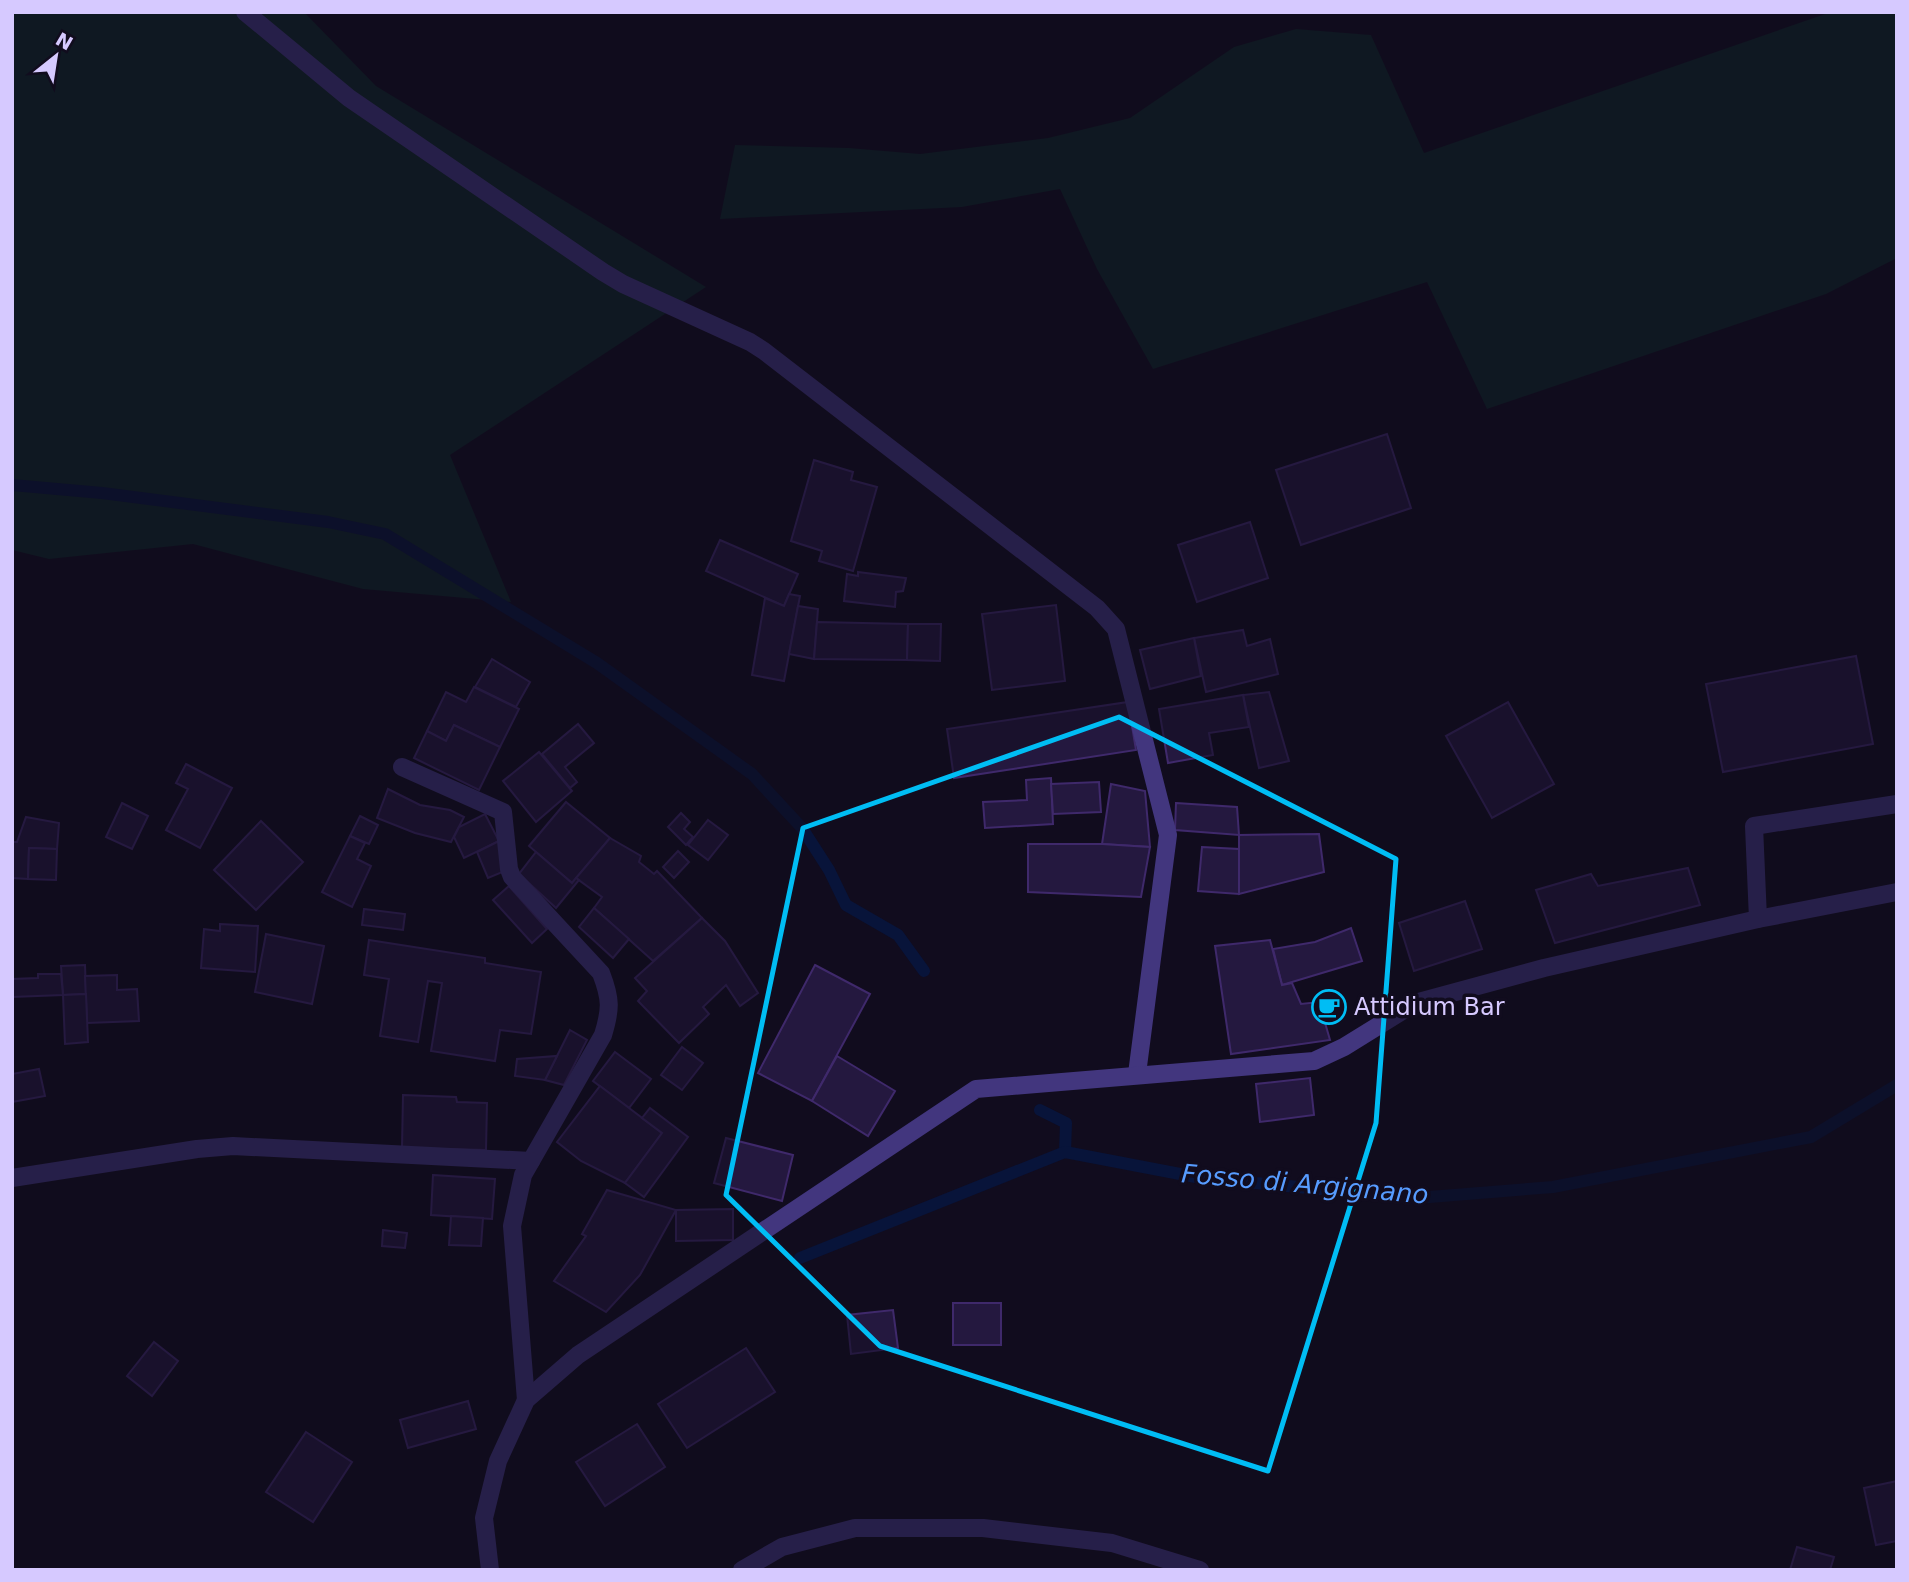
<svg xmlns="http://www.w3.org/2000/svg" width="1909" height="1582" font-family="'DejaVu Sans',sans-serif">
	<rect width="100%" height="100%" fill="#110c1e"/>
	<g fill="#0f2628">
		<path d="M12,12H304L376,86L706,287L450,455L511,602L363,589L193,544L49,559L12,550Z"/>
		<path d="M1831,12H1897V258L1826,294L1487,409L1427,282L1153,369L1097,269L1060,189L962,207L720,219L735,145L849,148L920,154L1048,138L1130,118L1234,47L1296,29L1371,35L1424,153Z"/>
	</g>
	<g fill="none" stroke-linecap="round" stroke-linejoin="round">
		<g stroke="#08143a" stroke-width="12">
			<path d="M12,485L102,493L328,522L385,534L597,663L752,774L802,828L829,870L846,905L898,935L924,971"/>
			<path d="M1040,1110L1066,1123L1065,1152"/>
			<path d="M800,1258L1065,1152L1201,1178L1417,1198L1553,1187L1811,1137L1897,1085"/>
		</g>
	</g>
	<g fill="#24183f" stroke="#3f296b" stroke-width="2">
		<path d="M1387,434L1411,508L1301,545L1276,470Z"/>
		<path d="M814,460L853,472L851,480L877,487L853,571L819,561L822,551L791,541Z"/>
		<path d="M1250,522L1268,578L1197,602L1178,545Z"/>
		<path d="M720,540L798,574L784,606L706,571Z"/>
		<path d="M858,572L906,578L903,591L896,592L895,607L844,601L847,574L858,576Z"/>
		<path d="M789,594L800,596L784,681L752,675L765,598L784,606Z"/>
		<path d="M1056,605L1065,681L992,690L982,614Z"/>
		<path d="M798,606L818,609L814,659L789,654Z"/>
		<path d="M817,622L908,624L907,660L814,659Z"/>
		<path d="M908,624H941L940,661L907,660Z"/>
		<path d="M1243,630L1247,646L1270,639L1278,674L1206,692L1194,638Z"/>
		<path d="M1194,638L1201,676L1150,689L1140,650Z"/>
		<path d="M1856,656L1873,744L1723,772L1706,684Z"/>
		<path d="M492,659L530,682L516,707L475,687Z"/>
		<path d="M474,687L519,709L500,747L454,725L446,741L427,731L446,692L466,702Z"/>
		<path d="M1269,692L1289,761L1259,768L1243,695Z"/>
		<path d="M1243,695L1249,727L1209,733L1213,755L1168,763L1159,709Z"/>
		<path d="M1128,702L1136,750L954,778L947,729Z"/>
		<path d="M1508,702L1554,784L1492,818L1446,736Z"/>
		<path d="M578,724L594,743L565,767L577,782L570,788L542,754Z"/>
		<path d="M454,725L500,747L479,790L414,758L427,731L446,741Z"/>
		<path d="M539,752L572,791L536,822L503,781Z"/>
		<path d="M186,764L232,788L200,848L166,830L188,789L176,783Z"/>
		<path d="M1051,778L1053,824L985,828L983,802L1027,800L1026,780Z"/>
		<path d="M1099,782L1101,812L1053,814L1051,784Z"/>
		<path d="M1111,784L1145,791L1150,847L1102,844Z"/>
		<path d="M388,789L420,805L450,810L464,817L451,842L415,833L377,818Z"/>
		<path d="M566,802L610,838L572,883L529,846Z"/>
		<path d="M122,803L148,816L132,849L106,837Z"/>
		<path d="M1176,803L1237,807L1239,835L1175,830Z"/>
		<path d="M681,813L690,822L684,829L693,837L686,845L668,827Z"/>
		<path d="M485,814L499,841L464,858L454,837L459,827Z"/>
		<path d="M360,816L378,825L369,844L350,836Z"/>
		<path d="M26,817L59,823L57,849L29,848L28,879L12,878V842H17Z"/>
		<path d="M708,820L728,835L708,860L688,845Z"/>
		<path d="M261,821L303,862L256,910L214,870Z"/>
		<path d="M1319,834L1324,872L1239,894V835Z"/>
		<path d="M350,836L365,843L357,859L371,866L352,907L322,892Z"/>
		<path d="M610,838L641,856L639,862L654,874L657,871L702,918L653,961L594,908L602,897L576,878Z"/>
		<path d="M499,841L505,871L488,878L477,852Z"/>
		<path d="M1028,844H1102L1150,847L1141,897L1028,892Z"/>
		<path d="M1202,847L1239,849V894L1198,891Z"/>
		<path d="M29,848L57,849L56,880L28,879Z"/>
		<path d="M678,851L689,862L674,878L663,867Z"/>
		<path d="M536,852L572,883L576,878L579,880L556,908L519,874Z"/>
		<path d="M1688,868L1700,905L1555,943L1536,890L1591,874L1598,886Z"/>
		<path d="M509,886L547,929L532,943L493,900Z"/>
		<path d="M1465,901L1482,949L1414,971L1399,923Z"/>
		<path d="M594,908L629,939L613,958L579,927Z"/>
		<path d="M364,909L405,914L403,930L362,925Z"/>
		<path d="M702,918L725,941L758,993L740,1006L726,985L703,1007L709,1014L679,1043L638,1001L647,991L635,978Z"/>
		<path d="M220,924L258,926L255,972L201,968L204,929L220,931Z"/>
		<path d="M1351,928L1362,961L1282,985L1273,949L1315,942Z"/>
		<path d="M266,934L324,946L312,1004L255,992Z"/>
		<path d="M369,940L485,958V963L541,972L531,1034L500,1030L495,1061L431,1051L442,983L428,981L418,1042L380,1036L389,979L364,975Z"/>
		<path d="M1270,940L1282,985L1292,983L1301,1004L1319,1002L1330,1040L1231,1054L1215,946Z"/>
		<path d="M85,965L86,994L63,995L61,966Z"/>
		<path d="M815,965L870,994L812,1101L758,1073Z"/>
		<path d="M38,974H61L63,995L12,997V979L38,978Z"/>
		<path d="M117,975V990L137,989L139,1021L87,1023L85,976Z"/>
		<path d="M86,994L88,1042L65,1044L63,995Z"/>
		<path d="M570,1030L587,1040L564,1085L545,1080Z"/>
		<path d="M682,1047L703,1063L682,1090L661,1075Z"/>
		<path d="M615,1052L651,1079L629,1108L593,1081Z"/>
		<path d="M557,1056L545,1080L515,1076L517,1059Z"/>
		<path d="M837,1056L895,1091L868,1136L812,1101Z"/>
		<path d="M39,1069L45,1096L12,1102V1074Z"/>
		<path d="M1310,1078L1314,1115L1260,1122L1256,1084Z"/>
		<path d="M600,1086L662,1133L625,1183L581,1161L557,1142Z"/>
		<path d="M403,1095L456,1097L457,1102L487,1103L486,1150L402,1148Z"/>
		<path d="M650,1108L688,1137L644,1197L625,1183L662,1133L642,1118Z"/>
		<path d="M726,1138L793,1155L782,1201L714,1183Z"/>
		<path d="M433,1175L495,1179L492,1219L431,1215Z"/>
		<path d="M607,1190L676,1210L640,1275L606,1312L554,1281L586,1236L582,1234Z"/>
		<path d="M733,1209V1240L676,1241V1210Z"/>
		<path d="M451,1216L483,1218L481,1246L449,1245Z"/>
		<path d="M383,1230L407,1233L405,1248L382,1246Z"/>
		<rect x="953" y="1303" width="48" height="42"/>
		<path d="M893,1310L898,1348L851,1354L847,1315Z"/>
		<path d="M154,1342L178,1361L152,1396L127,1376Z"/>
		<path d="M746,1348L775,1392L687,1448L658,1404Z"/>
		<path d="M468,1401L476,1429L408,1448L400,1420Z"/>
		<path d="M637,1424L665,1467L605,1506L576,1462Z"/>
		<path d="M306,1432L352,1462L313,1522L266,1492Z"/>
		<path d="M1897,1481V1541L1876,1545L1864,1488Z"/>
		<path d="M1797,1547L1834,1557L1830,1570H1790Z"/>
	</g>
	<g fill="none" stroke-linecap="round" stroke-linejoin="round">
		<g stroke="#42367e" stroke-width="18">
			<path d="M245,12L349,98L603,272L623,284L750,342L764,351L1097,608L1116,629L1168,835L1137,1074"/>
			<path d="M402,767L503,812L509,869L512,877L601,973C611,999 611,1009 603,1035L523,1175L512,1226L526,1400"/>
			<path d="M1758,919L1754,826L1897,804"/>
			<path d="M12,1178L197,1149L233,1146L531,1161"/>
			<path d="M490,1570L484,1518L498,1461L526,1400L578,1355L976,1089L1314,1061L1344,1047L1415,1003L1544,968L1758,919L1897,892"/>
			<path d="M742,1570L782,1547L855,1528H983L1112,1543L1200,1570"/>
		</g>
	</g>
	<path d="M0 0H1909V1582H0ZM1119,717L1396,859L1376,1123L1268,1471L880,1346L726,1195L803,828Z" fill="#110c1e" fill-opacity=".55" fill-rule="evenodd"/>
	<path fill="none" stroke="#00bdf4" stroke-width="5" stroke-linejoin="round" d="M1119,717L1396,859L1376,1123L1268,1471L880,1346L726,1195L803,828Z"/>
	<defs>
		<g id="cafe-ring" transform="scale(1.75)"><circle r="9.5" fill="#110c1e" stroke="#00bdf4" stroke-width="1.5"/><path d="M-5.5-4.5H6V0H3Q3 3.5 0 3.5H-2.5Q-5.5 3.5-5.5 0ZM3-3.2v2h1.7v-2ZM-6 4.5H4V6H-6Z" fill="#00bdf4"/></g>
	</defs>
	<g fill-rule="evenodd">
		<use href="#cafe-ring" x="1329" y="1007"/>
	</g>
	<g text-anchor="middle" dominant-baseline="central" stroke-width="7" stroke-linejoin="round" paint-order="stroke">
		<g font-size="24" fill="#d6c9ff" stroke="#110c1e" text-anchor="start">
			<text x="1354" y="1007">Attidium Bar</text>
		</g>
		<g font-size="26" font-style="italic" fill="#579cff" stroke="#110c1e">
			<text transform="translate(1305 1184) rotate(5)">Fosso di Argignano</text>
		</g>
	</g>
	<rect width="1909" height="1582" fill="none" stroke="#d6c9ff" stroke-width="28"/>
	<g transform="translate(56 56) rotate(30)" stroke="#110c1e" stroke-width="5" paint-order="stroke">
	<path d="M0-5L12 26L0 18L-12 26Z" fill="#d6c9ff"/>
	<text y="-10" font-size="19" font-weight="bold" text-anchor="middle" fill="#d6c9ff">N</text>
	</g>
</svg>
